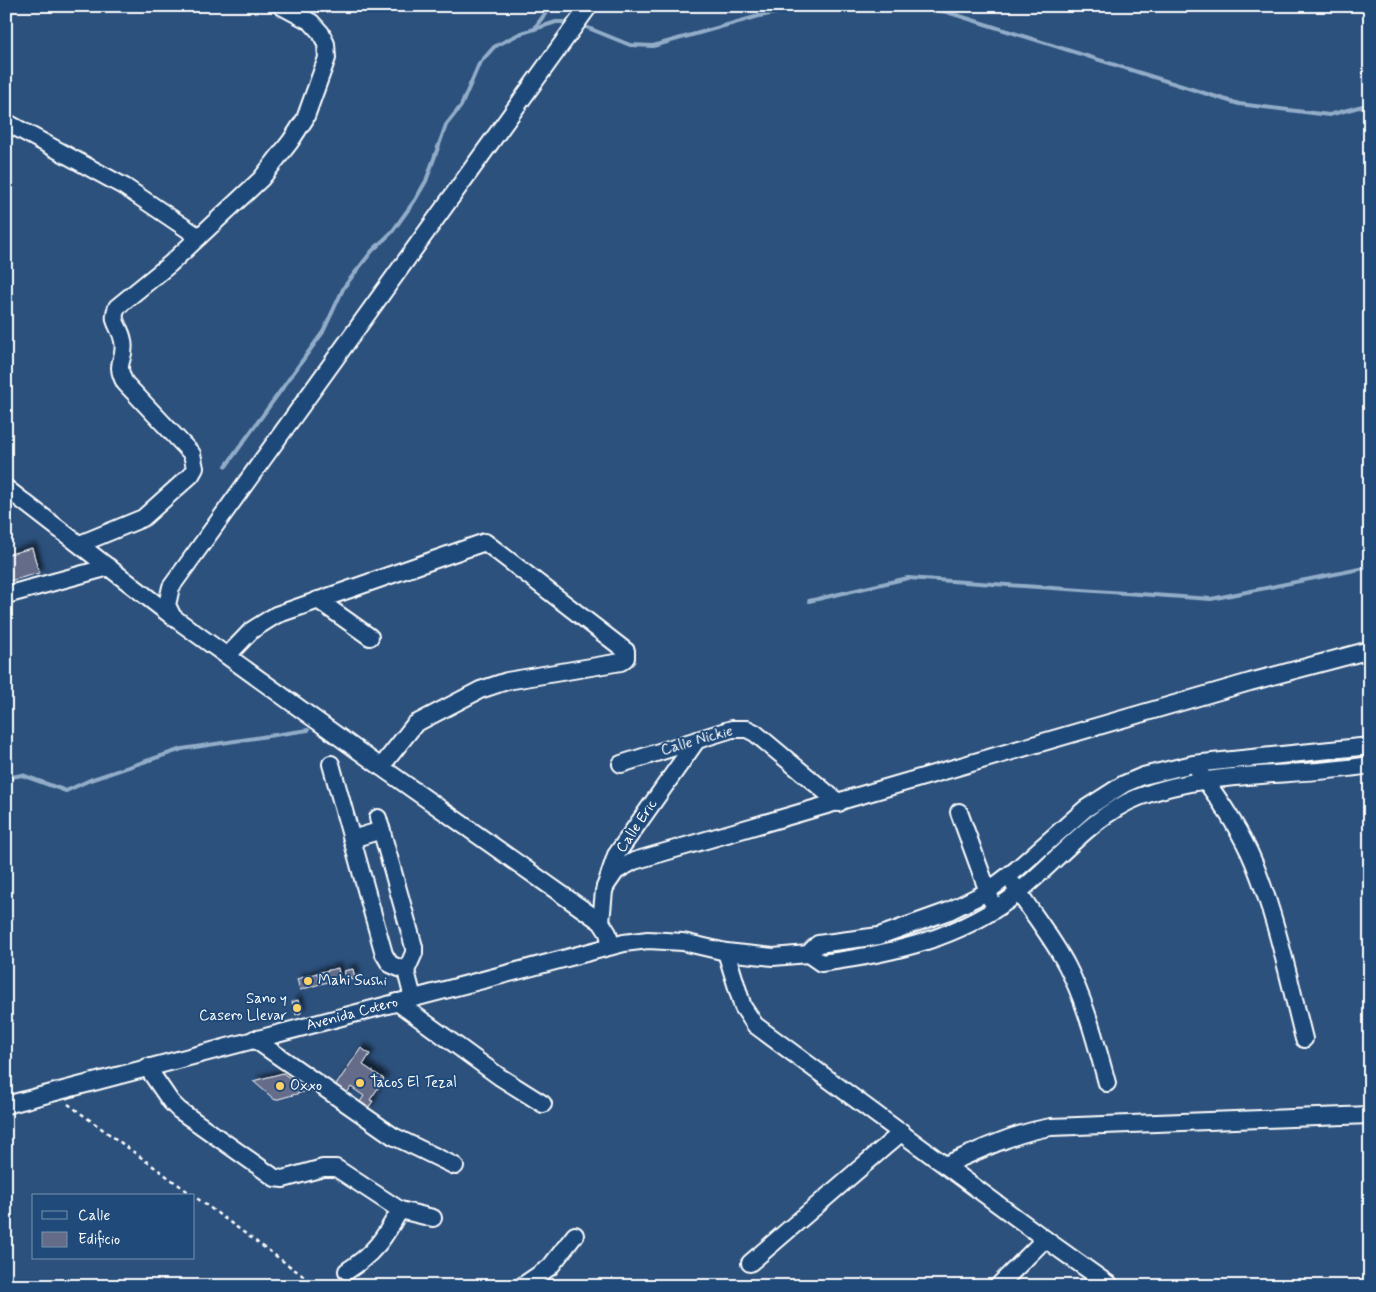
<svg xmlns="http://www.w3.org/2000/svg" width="1376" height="1292" font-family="Mynerve,sans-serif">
	<defs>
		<filter id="shadow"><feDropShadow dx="4.5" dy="-4.5" stdDeviation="2.5" flood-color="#0009"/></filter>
	</defs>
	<rect width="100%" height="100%" fill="#2d517d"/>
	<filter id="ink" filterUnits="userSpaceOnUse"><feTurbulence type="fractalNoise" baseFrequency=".02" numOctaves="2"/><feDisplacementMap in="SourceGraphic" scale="10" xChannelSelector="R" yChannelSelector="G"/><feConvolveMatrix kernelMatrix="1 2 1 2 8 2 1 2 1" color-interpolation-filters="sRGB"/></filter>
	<g filter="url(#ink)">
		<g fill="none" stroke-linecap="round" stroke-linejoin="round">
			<g stroke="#92adc8" stroke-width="4">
				<path d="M914,6L947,12L1239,104L1329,115L1370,104"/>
				<path d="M581,25L630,45L653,46L759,16L814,6"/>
				<path d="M536,26L551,6"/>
				<path d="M226,466L323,332L344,287L372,251L392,232L415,200L426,181L446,125L461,106L479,64L494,47L519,34L556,22H572"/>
				<path d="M809,601L908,578L1211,599L1370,567"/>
				<path d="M6,778L22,775L66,791L90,780L182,749L308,730"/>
			</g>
		</g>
		<g fill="#656c89" stroke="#fff" filter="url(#shadow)">
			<path d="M32,548L39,573L6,582V555Z"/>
			<path d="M338,968L340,979L320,984L317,973Z"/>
			<path d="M353,969L355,979L351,980L350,976L346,977L344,971Z"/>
			<path d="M317,973L320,984L300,990L297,979Z"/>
			<path d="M298,1000L301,1013L296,1015L292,1002Z"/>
			<path d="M361,1048L370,1054L363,1065L384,1079L370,1100L373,1101L366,1111L358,1105L364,1096L351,1087L345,1096L334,1088Z"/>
			<path d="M283,1073L307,1091L275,1100L253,1081Z"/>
		</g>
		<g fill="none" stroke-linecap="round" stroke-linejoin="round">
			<g stroke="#fff" stroke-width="20">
				<g id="street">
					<path d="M6,122L125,187L199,237"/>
					<path d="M6,488L173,617L381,767L601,922L608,933L611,946"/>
					<path d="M80,544L143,518L191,475L195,468L192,454L125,383C113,361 127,360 123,341C121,326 110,323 117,307L170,264L261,179L290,142L305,119L327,58L326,44L321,33L311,22L281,6"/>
					<path d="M6,595L109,567"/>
					<path d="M318,600L370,637"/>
					<path d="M173,617L167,605L171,587L589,6"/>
					<path d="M228,655L252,630L276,615L485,542L626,651V658L621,662L507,681L480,690L415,724L381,767"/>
					<path d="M331,764L384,954L390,964L406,971"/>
					<path d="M621,764L732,729H747L755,733L839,803"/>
					<path d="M1199,772C1220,800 1241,831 1254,863C1277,920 1289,980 1304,1039"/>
					<path d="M959,812L991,900"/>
					<path d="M378,818L414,947V953L406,971L413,998"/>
					<path d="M352,839L382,830"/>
					<path d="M1014,885C1031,912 1052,937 1067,966C1086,1003 1096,1043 1107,1083"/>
					<path d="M605,887L616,871L634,861L1250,682L1370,650"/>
					<path d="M601,922L604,891L616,855L697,740"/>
					<path d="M726,952L743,1007L755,1025L1045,1239L1111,1286"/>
					<path d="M808,954L821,963C891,954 964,938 1020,891C1058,860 1093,815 1139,797C1212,769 1293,778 1370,765"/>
					<path d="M397,1002L500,1077L543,1104"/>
					<path d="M254,1039L393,1136L455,1166"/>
					<path d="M147,1067L171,1102L179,1110L275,1178L283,1179L323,1168H336L400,1210L433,1218"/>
					<path d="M6,1105L624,943L648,940L683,942L726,952L773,957L808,954L818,944L879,936L949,911L987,892L1017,869L1085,809L1124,784L1143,776L1193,764L1370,746"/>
					<path d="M945,1165C980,1150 1014,1133 1051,1127L1370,1115"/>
					<path d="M750,1263L902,1132"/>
					<path d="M347,1271C375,1253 384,1238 400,1210"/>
					<path d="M522,1286L550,1267L575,1235"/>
					<path d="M998,1286L1045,1239"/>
				</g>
			</g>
			<path stroke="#fff" stroke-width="2.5" stroke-dasharray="4 4" stroke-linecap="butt" d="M68,1104L317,1286"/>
			<use href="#street" stroke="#1f4a7a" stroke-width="16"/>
		</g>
	</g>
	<g fill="#ffd166" stroke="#1f4a7a" stroke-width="2">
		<circle cx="308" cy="981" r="5"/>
		<circle cx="297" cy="1008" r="5"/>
		<circle cx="360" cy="1083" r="5"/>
		<circle cx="280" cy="1086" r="5"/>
	</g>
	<g text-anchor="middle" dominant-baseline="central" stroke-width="4" stroke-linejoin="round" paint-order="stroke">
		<g font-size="15" fill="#fff" stroke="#1f4a7a">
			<text transform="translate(697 741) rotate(-16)">Calle Nickie</text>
			<text transform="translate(637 826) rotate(-56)">Calle Eric</text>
			<text transform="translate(352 1014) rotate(-15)">Avenida Cotero</text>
		</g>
		<g font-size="15" fill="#fff" stroke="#1f4a7a" text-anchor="start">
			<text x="318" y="981">Mahi Sushi</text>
			<text x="287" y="999" text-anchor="end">Sano y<tspan x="287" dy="17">Casero Llevar</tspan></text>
			<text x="370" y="1083">Tacos El Tezal</text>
			<text x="290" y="1086">Oxxo</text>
		</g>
	</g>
	<rect width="1376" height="1292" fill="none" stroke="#1f4a7a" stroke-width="25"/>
	<rect x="12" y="12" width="1351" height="1267" fill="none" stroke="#fff" stroke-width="2" filter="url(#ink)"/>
	<rect x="32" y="1194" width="162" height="65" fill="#1f4a7a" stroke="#7992af"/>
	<rect x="42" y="1211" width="25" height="8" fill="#1f4a7a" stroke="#7992af"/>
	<text x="78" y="1220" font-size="15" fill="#ffffff">Calle</text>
	<rect x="42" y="1232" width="25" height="15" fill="#656c89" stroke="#7992af"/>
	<text x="78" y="1244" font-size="15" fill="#ffffff">Edificio</text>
</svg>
